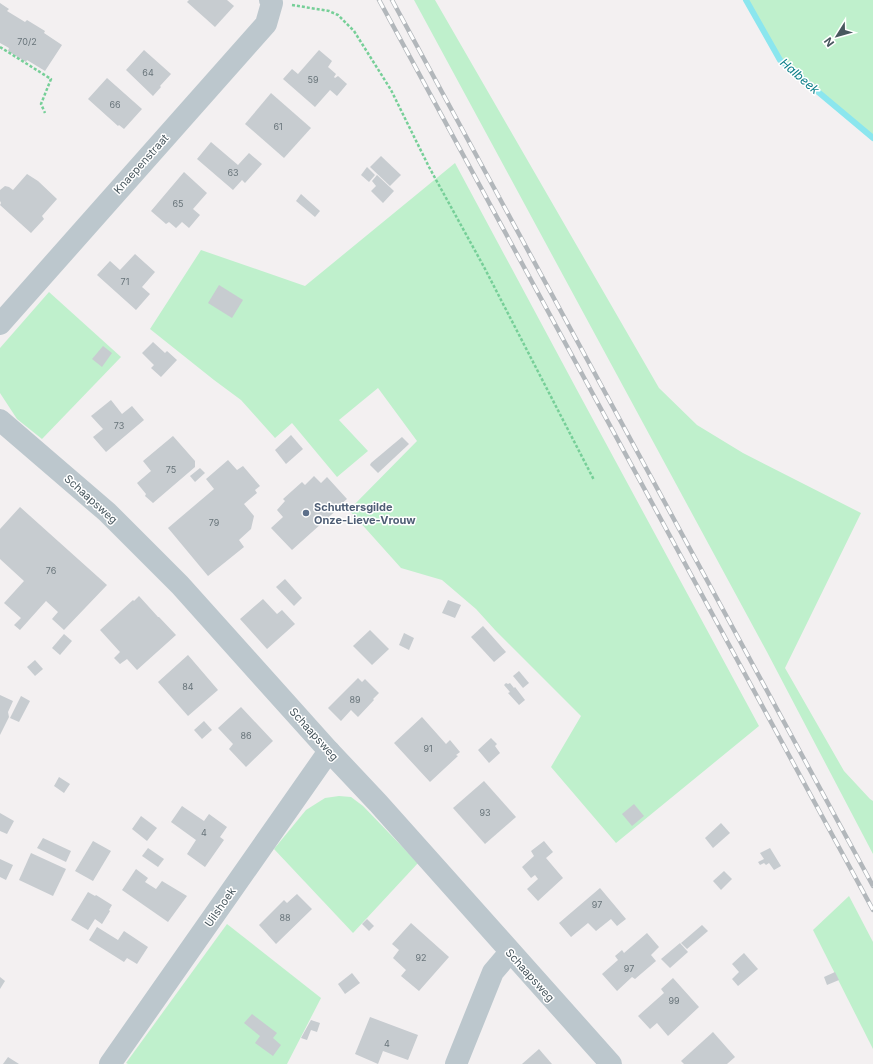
<svg xmlns="http://www.w3.org/2000/svg" width="873" height="1064" font-family="Inter,sans-serif">
	<rect width="100%" height="100%" fill="#f3f0f1"/>
	<g fill="#bff0cc">
		<path d="M414,0H435L659,388L697,425L743,453L861,513L785,668L844,771L870,799L873,801V854L767,652Z"/>
		<path d="M746,0H873V138L809,86L778,56Z"/>
		<path d="M455,163L577,390L759,726L616,843L551,767L581,716L495,630L476,609L442,580L401,568L349,510L417,441L378,388L339,420L368,451L337,477L292,423L275,438L241,400L214,380L150,329L201,250L305,286Z"/>
		<path d="M49,292L121,357L42,439L17,419L0,393V348Z"/>
		<path d="M339,796L351,797L363,806L418,863L353,933L274,849L306,810L325,798Z"/>
		<path d="M849,896L873,942V1049L813,930Z"/>
		<path d="M227,924L321,998L287,1064H128L126,1063Z"/>
	</g>
	<g fill="none" stroke-linecap="round" stroke-linejoin="round">
		<path stroke="#8be6ee" stroke-width="6" d="M746,0L780,60L873,138"/>
	</g>
	<g fill="#c7ccd0">
		<path d="M189,0H227L234,6L215,27L187,2Z"/>
		<path d="M0,3L9,9L7,11L25,22L27,20L45,31L44,33L62,45L45,71L27,60L26,62L8,51L9,48L0,43Z"/>
		<path d="M144,50L171,74L160,86L161,87L153,96L126,70Z"/>
		<path d="M319,50L332,61L328,67L336,74L334,77L335,78L338,76L347,84L337,96L330,90L315,107L283,79L292,69L298,74Z"/>
		<path d="M107,78L142,109L124,129L119,125L118,126L88,99Z"/>
		<path d="M271,93L311,128L284,158L245,124Z"/>
		<path d="M211,142L238,165L249,153L262,164L245,183L242,180L233,190L197,159Z"/>
		<path d="M381,156L401,175L390,186L370,167Z"/>
		<path d="M367,167L375,175L369,182L361,175Z"/>
		<path d="M184,172L207,193L193,209L200,215L189,228L182,222L176,228L169,222L166,224L151,211Z"/>
		<path d="M27,174L38,181L57,199L42,216L44,219L31,233L0,205L1,203L0,201V190L5,186L9,187L13,190Z"/>
		<path d="M377,175L394,191L383,203L371,191L376,186L372,181Z"/>
		<path d="M301,194L320,211L315,217L296,201Z"/>
		<path d="M135,254L155,272L142,287L150,294L136,310L97,275L110,261L120,270Z"/>
		<path d="M219,285L243,300L232,318L208,303Z"/>
		<path d="M153,342L165,353L167,351L177,360L161,377L151,368L154,365L142,353Z"/>
		<path d="M103,346L112,353L102,367L92,359Z"/>
		<path d="M111,400L122,414L132,406L144,420L106,452L93,437L103,429L91,416Z"/>
		<path d="M291,435L303,449L286,464L275,450Z"/>
		<path d="M173,436L195,461V467L153,503L145,496L146,494L137,483L151,471L143,461Z"/>
		<path d="M402,437L409,444L378,473L370,465L371,463Z"/>
		<path d="M228,460L237,470L243,466L260,486L255,490L257,493L244,504L254,516L251,529L239,540L244,547L208,576L168,528L214,489L206,479Z"/>
		<path d="M200,468L205,473L195,482L190,476Z"/>
		<path d="M314,476L321,483L327,477L347,499L340,505L341,506L292,550L271,528L283,517L277,510L285,501L283,499L302,482L305,485Z"/>
		<path d="M20,507L107,585L64,630L52,619L58,612L46,601L20,630L14,625L21,618L4,603L24,581L0,559V529Z"/>
		<path d="M285,579L302,598L294,606L276,587Z"/>
		<path d="M139,596L158,617H159L176,635L137,670L127,659L120,664L114,658L120,652L100,630L133,600L134,601Z"/>
		<path d="M263,599L277,614L282,610L295,624L267,649L240,619Z"/>
		<path d="M448,600L461,605L455,618L442,613Z"/>
		<path d="M483,626L506,652L494,662L471,637Z"/>
		<path d="M370,630L389,649L372,665L353,646Z"/>
		<path d="M404,633L414,638L409,650L399,645Z"/>
		<path d="M64,634L72,641L60,655L52,648Z"/>
		<path d="M188,655L218,690L188,716L158,682Z"/>
		<path d="M35,660L43,669L35,676L27,667Z"/>
		<path d="M519,671L529,683L523,688L513,676Z"/>
		<path d="M358,678L362,682L365,679L379,693L373,699L374,700L358,717L351,710L341,721L328,708Z"/>
		<path d="M506,683L508,684L510,683L514,688L515,687L525,700L519,705L508,693L510,692L504,685Z"/>
		<path d="M0,695L13,701L8,712L9,717L0,735Z"/>
		<path d="M21,696L30,701L19,722L10,718Z"/>
		<path d="M241,707L273,741L246,767L229,749L233,744L218,728Z"/>
		<path d="M422,717L446,744L450,740L460,752L456,755L458,756L430,782L394,743Z"/>
		<path d="M204,721L212,730L202,739L194,730Z"/>
		<path d="M491,738L497,744L495,746L500,753L489,763L478,750Z"/>
		<path d="M59,777L70,784L64,793L54,786Z"/>
		<path d="M484,781L516,817L485,844L453,808Z"/>
		<path d="M634,804L644,816L632,826L622,814Z"/>
		<path d="M182,806L204,821L209,814L227,827L220,837L224,840L205,867L187,854L196,840L171,822Z"/>
		<path d="M0,813L14,821L7,834L0,831Z"/>
		<path d="M141,816L157,828L147,841L132,829Z"/>
		<path d="M721,823L730,833L713,848L705,838Z"/>
		<path d="M43,838L71,851L66,862L37,848Z"/>
		<path d="M93,841L111,851L93,881L75,871Z"/>
		<path d="M544,841L553,852L546,858L563,878L538,901L527,889L538,879L535,875L531,878L522,867L534,856L531,851Z"/>
		<path d="M148,848L164,859L158,867L142,856Z"/>
		<path d="M770,848L781,866L774,870L769,863L766,865L764,863L760,865L758,862L764,859L760,853Z"/>
		<path d="M31,853L66,869L53,896L19,880Z"/>
		<path d="M0,859L13,865L6,880L0,877Z"/>
		<path d="M136,869L148,878L145,882L156,889L162,881L187,896L168,922L122,890Z"/>
		<path d="M724,871L732,879L721,890L713,881Z"/>
		<path d="M600,888L626,919L617,926L611,919L596,931L588,923L571,937L559,923Z"/>
		<path d="M88,892L95,896L96,895L112,905L109,910L110,911L102,924L95,919L88,930L71,920Z"/>
		<path d="M297,894L312,909L276,944L259,925L284,900L287,903Z"/>
		<path d="M367,919L374,926L369,931L362,924Z"/>
		<path d="M411,923L449,957L419,991L401,976L406,970L393,958L399,950L392,944Z"/>
		<path d="M702,925L708,931L687,949L681,943Z"/>
		<path d="M97,927L118,940L124,931L148,947L137,964L127,958L124,962L89,940Z"/>
		<path d="M647,933L659,947L651,955L656,961L635,979L632,977L617,991L602,974L618,960L615,956L622,950L624,953Z"/>
		<path d="M680,943L688,952L670,968L661,959Z"/>
		<path d="M744,953L758,969L738,986L732,979L739,972L732,964Z"/>
		<path d="M835,972L839,980L827,985L824,977Z"/>
		<path d="M352,973L360,983L345,994L338,984Z"/>
		<path d="M0,977L5,981L0,989Z"/>
		<path d="M673,978L699,1007L668,1036L657,1023L650,1029L638,1016L664,993L661,989Z"/>
		<path d="M252,1014L277,1033L273,1038L281,1045L273,1056L255,1043L260,1036L244,1023Z"/>
		<path d="M370,1017L418,1035L408,1060L383,1051L378,1064L355,1054Z"/>
		<path d="M311,1020L320,1023L317,1032L311,1030L307,1040L301,1038Z"/>
		<path d="M713,1032L735,1057L727,1064H684L681,1061Z"/>
		<path d="M539,1049L552,1064H522Z"/>
		<path d="M8,1057L19,1064H3Z"/>
	</g>
	<g fill="none" stroke-linecap="round" stroke-linejoin="round">
		<g stroke="#76cf98" stroke-width="2.5" stroke-dasharray="3 2" stroke-linecap="butt">
			<path d="M292,5L329,11L338,15L354,31L391,90L429,167L484,267L594,480"/>
			<path d="M0,47L51,79L41,104L45,113"/>
		</g>
		<g stroke="#bcc7cd" stroke-width="22">
			<path d="M0,324L266,24L272,3L270,0"/>
			<path d="M0,420L107,512L180,585L329,751L378,803L611,1064"/>
			<path d="M110,1064L329,751"/>
			<path d="M456,1064L493,972L510,952"/>
		</g>
		<g stroke="#b2b7bb" stroke-width="4.5">
			<g id="rail">
				<path d="M379,0L873,910"/>
				<path d="M392,0L873,886"/>
			</g>
		</g>
		<use href="#rail" stroke="#fff" stroke-width="3" stroke-dasharray="9" stroke-linecap="butt"/>
	</g>
	<circle fill="#5c6f8a" stroke="#fff" stroke-width="1.5" cx="306" cy="513" r="4"/>
	<g text-anchor="middle" dominant-baseline="central" stroke-width="3" stroke-linejoin="round" paint-order="stroke">
		<g font-size="9" fill="#68747a">
			<text x="27" y="41">70/2</text>
			<text x="148" y="72">64</text>
			<text x="313" y="79">59</text>
			<text x="115" y="104">66</text>
			<text x="278" y="126">61</text>
			<text x="233" y="172">63</text>
			<text x="178" y="203">65</text>
			<text x="125" y="281">71</text>
			<text x="119" y="425">73</text>
			<text x="171" y="469">75</text>
			<text x="214" y="522">79</text>
			<text x="51" y="570">76</text>
			<text x="188" y="686">84</text>
			<text x="355" y="699">89</text>
			<text x="246" y="735">86</text>
			<text x="428" y="748">91</text>
			<text x="485" y="812">93</text>
			<text x="204" y="832">4</text>
			<text x="597" y="904">97</text>
			<text x="285" y="917">88</text>
			<text x="421" y="957">92</text>
			<text x="629" y="968">97</text>
			<text x="674" y="1000">99</text>
			<text x="387" y="1043">4</text>
		</g>
		<g font-size="11" fill="#48575e" stroke="#fff">
			<text transform="translate(141 164) rotate(-48)">Knaepenstraat</text>
			<text transform="translate(91 499) rotate(42)">Schaapsweg</text>
			<text transform="translate(314 734) rotate(48)">Schaapsweg</text>
			<text transform="translate(220 907) rotate(-55)">Uilshoek</text>
			<text transform="translate(530 975) rotate(48)">Schaapsweg</text>
		</g>
		<g font-size="11" font-weight="bold" fill="#4e5e75" stroke="#fff" text-anchor="start">
			<text x="314" y="507">Schuttersgilde<tspan x="314" dy="13">Onze-Lieve-Vrouw</tspan></text>
		</g>
		<g font-size="12" font-style="italic" fill="#0c7e88" stroke="#fff">
			<text transform="translate(800 76) rotate(41)">Halbeek</text>
		</g>
	</g>
	<g transform="translate(837 36) rotate(233)" stroke="#ffffff" stroke-width="3" paint-order="stroke">
	<path d="M0-3L7 15L0 10L-7 15Z" fill="#48575e"/>
	<text y="-6" font-size="11" font-weight="bold" text-anchor="middle" fill="#48575e">N</text>
	</g>
</svg>
